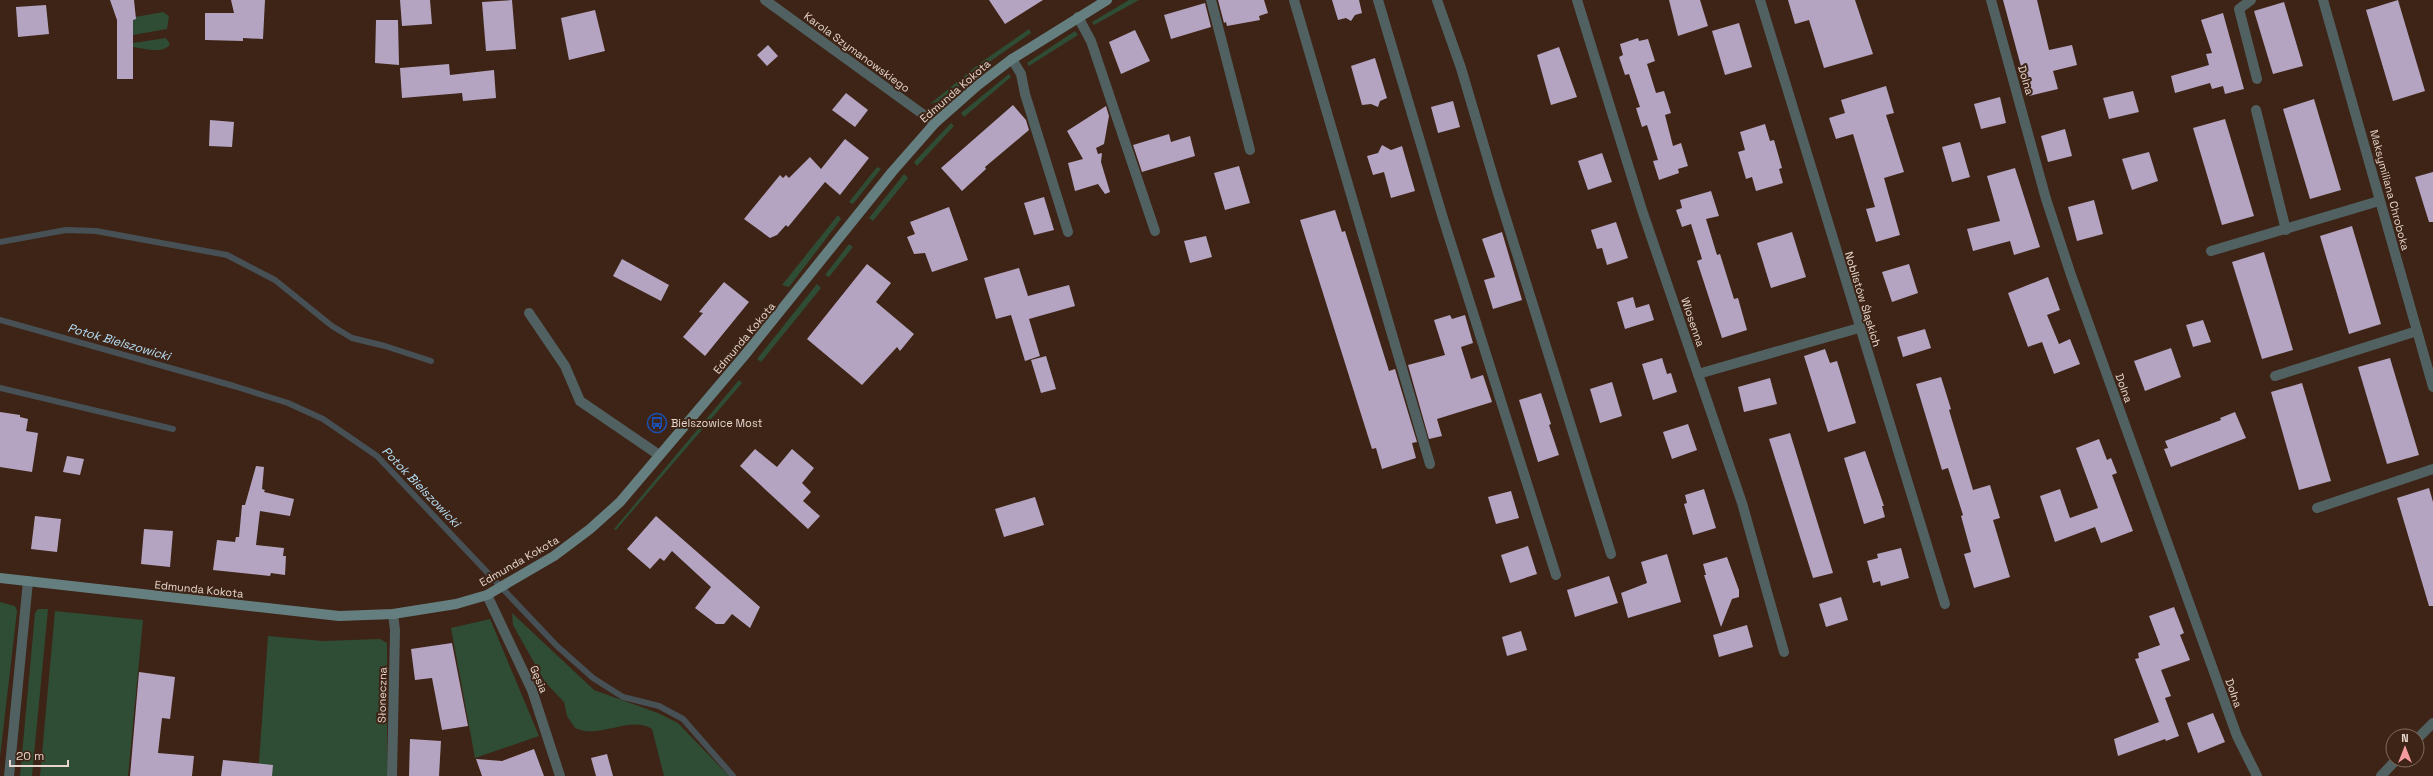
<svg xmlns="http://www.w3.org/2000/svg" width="2433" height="776" font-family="'Space Grotesk',sans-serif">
	<rect width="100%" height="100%" fill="#3d2416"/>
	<g fill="#2f4c34">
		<path d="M1129,0H1139L1094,25L1092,22Z"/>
		<path d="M163,12L169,16L167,29L133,35V20L135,17Z"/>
		<path d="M1029,29L1031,33L982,67L944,100L930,104L980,63Z"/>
		<path d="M1075,31L1078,35L1029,66L1027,63Z"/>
		<path d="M166,38L170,44C164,55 142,48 133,47V43Z"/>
		<path d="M1009,74L1011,77L964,117L961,113Z"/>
		<path d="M951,123L954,126L917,166L914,162Z"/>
		<path d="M877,167L881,169L853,204L849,202Z"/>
		<path d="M904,174L908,178L873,221L869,218Z"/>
		<path d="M838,215L841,219L789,287L782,285Z"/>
		<path d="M849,244L853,247L829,277L825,275Z"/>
		<path d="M817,284L821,288L761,362L757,359Z"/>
		<path d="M739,380L742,383L616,530L614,529Z"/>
		<path d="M0,602L15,606L17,611L0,757Z"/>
		<path d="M38,609H48L32,776H20L35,613Z"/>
		<path d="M55,611L143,620L128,776H40Z"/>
		<path d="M512,613L594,690L658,713L678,723L729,776H664L652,729C629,715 600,740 575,728L567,716L564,702L545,682L513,625Z"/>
		<path d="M490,619L539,736L475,758L451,628Z"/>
		<path d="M268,636L323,641L380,639L387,643V776H258Z"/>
	</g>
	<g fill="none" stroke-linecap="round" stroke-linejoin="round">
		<g stroke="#465055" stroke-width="6">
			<path d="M0,242L66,230L96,231L227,255L275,280L332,326L352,338L385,346L431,361"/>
			<path d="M0,320L234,386L288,403L323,419L377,456L557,646L593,678L623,697L659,706L683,719L733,776"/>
			<path d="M0,388L173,429"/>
		</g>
	</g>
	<g fill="#b4a4c1">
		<path d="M110,0H134L136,19L133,20V79H117V20Z"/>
		<path d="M231,0H265L263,39L243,38V41L205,40V13H234Z"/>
		<path d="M400,0H430L432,24L402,26Z"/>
		<path d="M512,0L516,49L486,51L482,2Z"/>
		<path d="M989,0H1043L1005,24Z"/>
		<path d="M1218,0H1264L1268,13L1259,16L1260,20L1227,26L1226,22L1224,23Z"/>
		<path d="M1332,0H1359L1362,13L1355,15L1351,21L1346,18L1338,20Z"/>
		<path d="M1669,0H1700L1708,26L1678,36Z"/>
		<path d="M1788,0H1855L1873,54L1824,68L1809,20L1795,24Z"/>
		<path d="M2003,0H2037L2049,50L2072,45L2077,65L2053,71L2058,89L2029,96Z"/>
		<path d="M2398,0L2425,91L2393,101L2366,10Z"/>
		<path d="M2284,2L2303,66L2273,74L2254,11Z"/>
		<path d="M1205,3L1211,27L1171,39L1164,15Z"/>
		<path d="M46,5L49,34L18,37L16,7Z"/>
		<path d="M595,10L605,51L569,60L561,18Z"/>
		<path d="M2223,13L2244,89L2225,94L2223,86L2212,89L2210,83L2175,93L2171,76L2209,65L2206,54L2212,53L2201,20Z"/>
		<path d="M376,20H398L399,65L375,63Z"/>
		<path d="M1739,23L1752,67L1725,75L1712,31Z"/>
		<path d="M1135,30L1150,61L1121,74L1109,42Z"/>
		<path d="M1638,38L1639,41L1648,39L1655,61L1647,64L1656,93L1664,91L1671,113L1665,115L1673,146L1681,143L1688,166L1678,169L1679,173L1659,180L1653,161L1658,160L1647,125L1642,127L1636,108L1640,107L1629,74L1625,75L1619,57L1623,55L1620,44Z"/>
		<path d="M768,45L778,56L767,66L757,55Z"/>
		<path d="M1559,47L1577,97L1551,105L1537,55Z"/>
		<path d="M1375,58L1387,98L1380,101L1378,107L1371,104L1362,105L1351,66Z"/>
		<path d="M449,64L450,75L494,70L496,98L463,101L462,93L402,98L400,68Z"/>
		<path d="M1886,86L1894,113L1886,115L1904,172L1884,178L1900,235L1876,242L1866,209L1875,207L1853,134L1836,139L1829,118L1845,113L1841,100Z"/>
		<path d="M2133,91L2139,112L2109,119L2103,98Z"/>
		<path d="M846,93L868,110L855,127L832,110Z"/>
		<path d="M2000,97L2006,123L1981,129L1974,104Z"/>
		<path d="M2314,99L2341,190L2310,199L2283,109Z"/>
		<path d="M1453,101L1460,127L1438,133L1431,107Z"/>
		<path d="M1013,105L1026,120L1029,130L985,167L986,169L962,191L941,168Z"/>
		<path d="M1106,106L1109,116L1104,144L1096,148L1098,154L1102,153L1101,162L1110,192L1105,194L1098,184L1075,191L1068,163L1083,159L1067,131Z"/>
		<path d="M2225,119L2254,216L2222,225L2193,128Z"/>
		<path d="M210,120L234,122L232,147L209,146Z"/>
		<path d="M1765,124L1770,141L1774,140L1782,168L1779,169L1783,183L1756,191L1752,177L1746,179L1738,152L1745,150L1740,132Z"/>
		<path d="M2065,129L2072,156L2048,162L2041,136Z"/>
		<path d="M1169,134L1171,142L1190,136L1195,156L1142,172L1133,145Z"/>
		<path d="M845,139L869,158L840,195L825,182L788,227L786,225L777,235L770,238L744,219L780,175L783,178L786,175L789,178L810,157L821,169Z"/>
		<path d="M1960,142L1970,177L1952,182L1942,147Z"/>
		<path d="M1382,145L1391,150L1402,146L1415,191L1391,198L1384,172L1373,175L1367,156L1378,153Z"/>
		<path d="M2149,152L2158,181L2132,190L2122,159Z"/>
		<path d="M1602,153L1612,182L1588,190L1578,161Z"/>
		<path d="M1239,166L1250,203L1225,210L1214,173Z"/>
		<path d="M2015,168L2040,247L2014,255L2010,241L1973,251L1967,229L2000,221L1987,176Z"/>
		<path d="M2433,172V222H2429L2415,177Z"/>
		<path d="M1711,191L1719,216L1706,219L1717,255L1720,254L1734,299L1738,298L1747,330L1722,338L1697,261L1702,259L1691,224L1682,227L1676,210L1682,208L1680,200Z"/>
		<path d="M1044,197L1054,230L1034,235L1024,203Z"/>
		<path d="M2094,200L2103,234L2077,241L2068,207Z"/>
		<path d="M949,207L968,260L932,272L925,253L914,254L907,237L915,234L910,222Z"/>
		<path d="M1335,210L1342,232L1345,231L1389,371L1395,369L1417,442L1412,443L1416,458L1382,469L1376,448L1372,449L1300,220Z"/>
		<path d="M1616,222L1628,258L1607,265L1602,248L1597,249L1591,230Z"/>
		<path d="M2352,226L2381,324L2349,334L2320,236Z"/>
		<path d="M1502,232L1522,300L1493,309L1484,280L1495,277L1482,239Z"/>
		<path d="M1792,232L1806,277L1771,288L1757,243Z"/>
		<path d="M1206,236L1212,257L1190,263L1184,241Z"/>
		<path d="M2264,252L2293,350L2262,359L2232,262Z"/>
		<path d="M622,259L669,285L661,301L613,276Z"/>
		<path d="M867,264L891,283L876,302L914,334L900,351L897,347L862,385L807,339Z"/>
		<path d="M1909,264L1918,293L1892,302L1882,272Z"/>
		<path d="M1019,268L1028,296L1069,285L1075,306L1029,319L1040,356L1025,361L1011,315L996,319L984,278Z"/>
		<path d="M2048,277L2060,310L2047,315L2059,344L2070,339L2080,364L2054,374L2042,342L2028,347L2008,293Z"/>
		<path d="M724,282L749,302L705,356L683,337L703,313L699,312Z"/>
		<path d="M1633,297L1636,308L1649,304L1654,320L1625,329L1617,302Z"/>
		<path d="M1450,315L1452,319L1465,315L1473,343L1461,347L1471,379L1483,375L1492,402L1437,419L1442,436L1429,439L1408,365L1445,355L1434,320Z"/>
		<path d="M2203,320L2211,342L2193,347L2186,325Z"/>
		<path d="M1925,329L1931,348L1903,357L1897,337Z"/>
		<path d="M2171,348L2181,377L2145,391L2134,361Z"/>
		<path d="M1825,349L1830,363L1837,361L1856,423L1828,432L1804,356Z"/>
		<path d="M1046,356L1056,389L1041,393L1031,360Z"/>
		<path d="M1662,358L1667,374L1671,373L1677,392L1653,400L1642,364Z"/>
		<path d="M2390,358L2419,455L2387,464L2358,367Z"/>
		<path d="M1941,377L1951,409L1949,410L1973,490L1990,485L2000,518L1993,520L2010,577L1974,588L1964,554L1971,552L1961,516L1963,515L1948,468L1942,470L1916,384Z"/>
		<path d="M1770,378L1777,404L1744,412L1738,387Z"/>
		<path d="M1612,382L1622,416L1600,423L1590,389Z"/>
		<path d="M2302,383L2331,481L2299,490L2271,392Z"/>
		<path d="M1541,393L1551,424L1549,425L1559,455L1538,462L1519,400Z"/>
		<path d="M0,412L20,415V417L28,419L26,431L38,433L32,472L0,467Z"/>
		<path d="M2235,412L2246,438L2171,467L2164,449L2168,448L2165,441L2221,420L2220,418Z"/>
		<path d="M1688,424L1697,450L1672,459L1663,432Z"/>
		<path d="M1790,433L1833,573L1813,578L1769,439Z"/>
		<path d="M2099,439L2107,460L2111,458L2117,473L2112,475L2133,531L2101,543L2095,527L2055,542L2040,496L2060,489L2070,518L2098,508L2076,448Z"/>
		<path d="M755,449L777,467L792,449L814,468L802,483L811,492L803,501L820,516L808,529L740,466Z"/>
		<path d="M1865,451L1884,506H1882L1885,517L1864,524L1844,458Z"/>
		<path d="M67,456L84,459L80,475L63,472Z"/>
		<path d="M256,466L264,467L262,489L265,490L264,492L294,499L290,516L260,511L256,545L284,548L283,556H286L285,575L271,573L270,576L213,570L217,540L235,542L236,537H239L242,505H245Z"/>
		<path d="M2429,488L2433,502V606H2429L2397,498Z"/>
		<path d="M1704,489L1716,528L1693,535L1684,504L1687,503L1685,495Z"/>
		<path d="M1511,491L1519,518L1496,524L1488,497Z"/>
		<path d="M1035,497L1044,525L1004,537L995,509Z"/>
		<path d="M35,516L61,519L57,552L31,549Z"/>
		<path d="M656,516L760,607L750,628L732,614L724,624H716L695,608L711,587L672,551L664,561L660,558L650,569L627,549Z"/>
		<path d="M144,529L173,531L170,567L141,564Z"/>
		<path d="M1528,546L1537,574L1510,583L1501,555Z"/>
		<path d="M1901,548L1909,578L1881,586L1880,581L1873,583L1867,561L1878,558L1877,554Z"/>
		<path d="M1667,554L1681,602L1628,618L1621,593L1647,583L1641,562Z"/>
		<path d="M1727,557L1739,590V597L1732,599L1721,627L1704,575H1706L1703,564Z"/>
		<path d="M1609,576L1618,603L1575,617L1567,590Z"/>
		<path d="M1841,597L1848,620L1826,627L1819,604Z"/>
		<path d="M2174,607L2184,633L2180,635L2190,660L2161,670L2171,696L2165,698L2179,736L2166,741L2165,739L2118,756L2114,739L2159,722L2135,659L2139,658L2138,653L2160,645L2149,616Z"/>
		<path d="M1747,625L1753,647L1719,657L1713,635Z"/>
		<path d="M1521,631L1527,650L1507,656L1502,637Z"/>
		<path d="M452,643L468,726L442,730L432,678L415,680L411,649Z"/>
		<path d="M139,672L175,677L170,719L162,718L158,753L194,756L192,776H130Z"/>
		<path d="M2213,713L2225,742L2198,753L2187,723Z"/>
		<path d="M410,739L441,741L439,776H409Z"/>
		<path d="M534,749L544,776H482L476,759L502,761Z"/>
		<path d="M607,754L613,776H596L591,758Z"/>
		<path d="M223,760L273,765L272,776H221Z"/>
	</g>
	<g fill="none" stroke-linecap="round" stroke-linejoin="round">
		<g stroke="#516161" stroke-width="10">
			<path d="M1211,0L1250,150"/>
			<path d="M1294,0L1430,464"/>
			<path d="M1378,0L1442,215L1556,575"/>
			<path d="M1437,0L1461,68L1497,190L1611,554"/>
			<path d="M2251,0L2239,9L2257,79"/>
			<path d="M1078,17L1091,41L1155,231"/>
			<path d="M1012,59L1021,74L1025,94L1068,232"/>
			<path d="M2256,110L2286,230"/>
			<path d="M2211,251L2379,201"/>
			<path d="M529,313L565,366L580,401L659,455"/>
			<path d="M1698,374L1859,328"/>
			<path d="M2275,376L2417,331"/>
			<path d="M2317,508L2433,469"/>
		</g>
		<g stroke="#516161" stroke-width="10">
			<path d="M765,0L935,123"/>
			<path d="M1577,0L1642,210L1742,503L1784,652"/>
			<path d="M1760,0L1945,604"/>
			<path d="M1991,0L2046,199L2071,275L2237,736L2257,776"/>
			<path d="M2323,0L2433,387"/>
			<path d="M487,595L532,690L560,776"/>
			<path d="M2417,739L2433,723"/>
			<path d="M9,776L28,581"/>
			<path d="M392,776L395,630L393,614"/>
			<path d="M2381,776L2396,760"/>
		</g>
		<path stroke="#657f80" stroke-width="10" d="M0,578L339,616L393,614L456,604L487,595L554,556L590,529L620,502L744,356L892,172L935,123L978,85L1012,59L1107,0"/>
	</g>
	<defs>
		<g id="bus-ring" transform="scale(1)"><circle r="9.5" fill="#3d2416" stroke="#1a4fb4" stroke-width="1.5"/><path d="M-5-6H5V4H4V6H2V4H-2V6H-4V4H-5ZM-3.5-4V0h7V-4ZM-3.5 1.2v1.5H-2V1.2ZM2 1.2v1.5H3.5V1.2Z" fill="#1a4fb4"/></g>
	</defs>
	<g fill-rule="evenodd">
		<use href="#bus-ring" x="657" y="423"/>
	</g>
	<g text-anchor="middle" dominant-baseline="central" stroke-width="4" stroke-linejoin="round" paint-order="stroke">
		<g font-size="11" fill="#e7d6cd" stroke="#3d2416">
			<text transform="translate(857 52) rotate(36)">Karola Szymanowskiego</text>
			<text transform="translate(2026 80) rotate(74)">Dolna</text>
			<text transform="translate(955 91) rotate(-41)">Edmunda Kokota</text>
			<text transform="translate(2390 190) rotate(75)">Maksymiliana Chroboka</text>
			<text transform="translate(1863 299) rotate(73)">Noblistów Śląskich</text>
			<text transform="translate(1693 322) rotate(71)">Wiosenna</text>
			<text transform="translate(744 338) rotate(-50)">Edmunda Kokota</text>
			<text transform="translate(2124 388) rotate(70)">Dolna</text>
			<text transform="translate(519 561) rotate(-30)">Edmunda Kokota</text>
			<text transform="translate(199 589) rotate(6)">Edmunda Kokota</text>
			<text transform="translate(539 679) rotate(67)">Gęsia</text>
			<text transform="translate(2234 693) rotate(71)">Dolna</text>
			<text transform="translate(382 695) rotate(-89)">Słoneczna</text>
		</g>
		<g font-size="11" fill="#e7d6cd" stroke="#3d2416" text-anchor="start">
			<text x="671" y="423">Bielszowice Most</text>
		</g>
		<g font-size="12" font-style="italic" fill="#b5e0f8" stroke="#3d2416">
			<text transform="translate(119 342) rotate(16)">Potok Bielszowicki</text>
			<text transform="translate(421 487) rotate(46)">Potok Bielszowicki</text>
		</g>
	</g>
	<g transform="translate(2405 748)"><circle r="19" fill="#3d2416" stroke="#816b5f"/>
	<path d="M0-3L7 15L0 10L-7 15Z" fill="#f59b9e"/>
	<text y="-6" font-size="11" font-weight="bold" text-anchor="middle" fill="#e7d6cd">N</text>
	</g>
	<path d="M10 760v6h58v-6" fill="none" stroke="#e7d6cd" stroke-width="2"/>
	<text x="16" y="760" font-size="12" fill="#e7d6cd" stroke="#3d2416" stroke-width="3" paint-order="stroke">20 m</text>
</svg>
